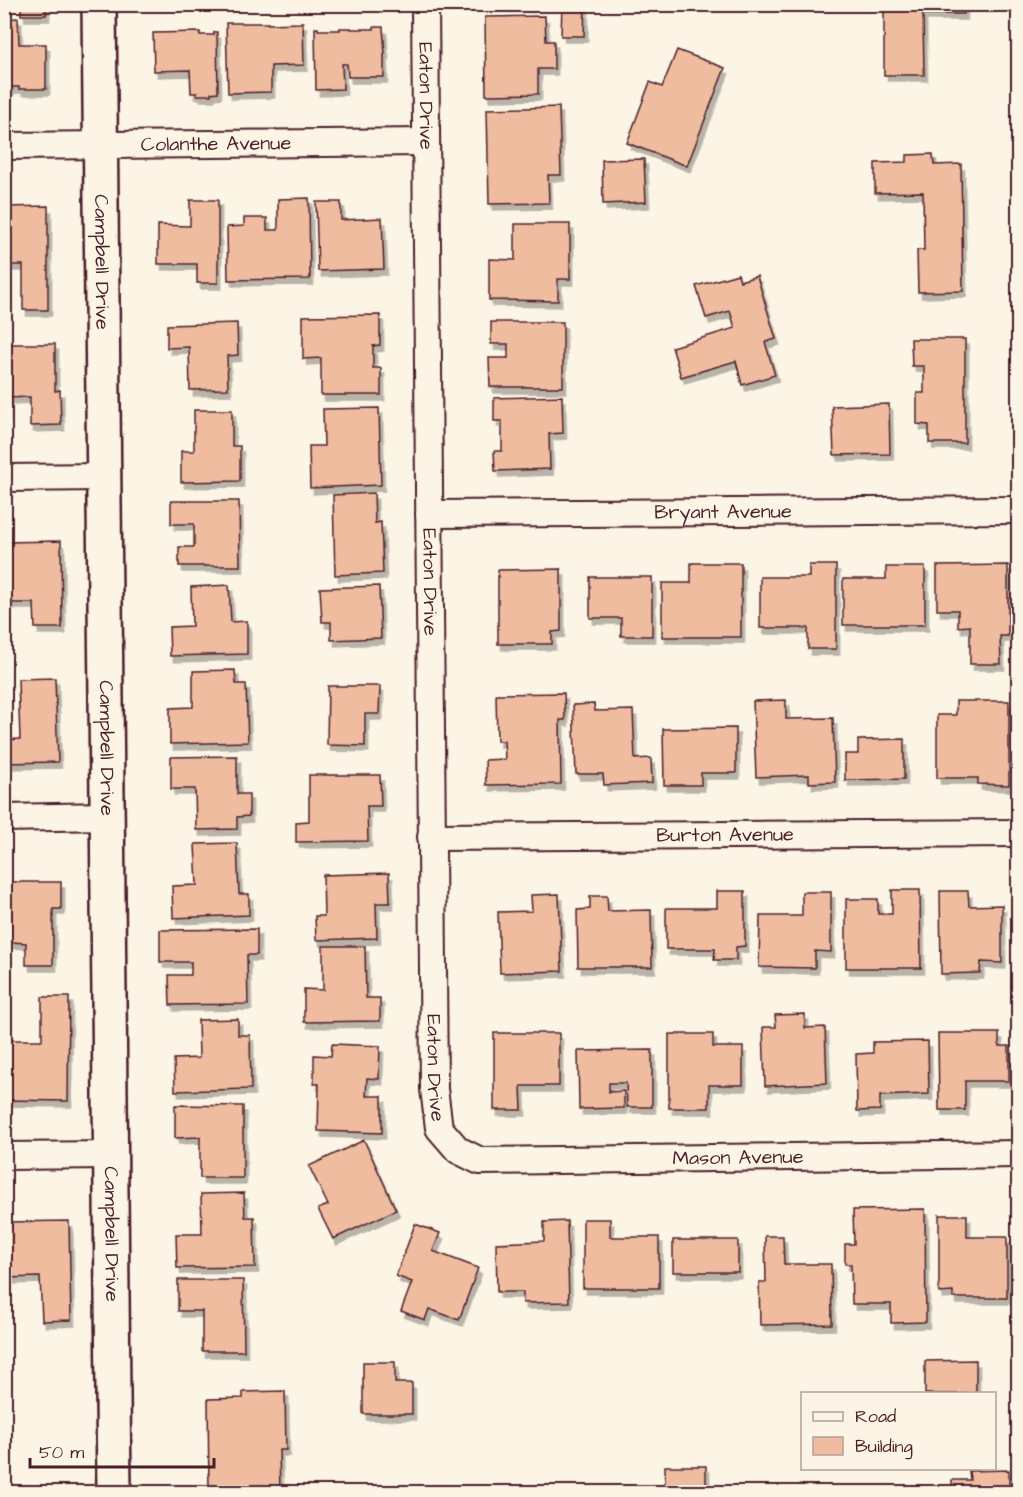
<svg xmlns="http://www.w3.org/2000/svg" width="1023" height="1497" font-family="'Architects Daughter',sans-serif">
	<defs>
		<filter id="shadow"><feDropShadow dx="3.5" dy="6" stdDeviation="0" flood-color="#0004"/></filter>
	</defs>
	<rect width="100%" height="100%" fill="#fcf5e5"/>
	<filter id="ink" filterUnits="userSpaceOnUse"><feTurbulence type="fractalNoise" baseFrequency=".0167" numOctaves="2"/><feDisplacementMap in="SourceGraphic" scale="12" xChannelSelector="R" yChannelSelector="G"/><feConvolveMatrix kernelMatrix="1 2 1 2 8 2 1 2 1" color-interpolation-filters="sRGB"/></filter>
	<g filter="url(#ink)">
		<g fill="#efbca0" stroke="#4a1f2b" stroke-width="1.5" filter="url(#shadow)">
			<rect x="21" y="4" width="25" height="11"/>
			<path d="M562,4H585L584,36H561Z"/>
			<path d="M884,4H964V14H923L924,75H884Z"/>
			<path d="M545,16L546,41H554V69H538V94L486,95L485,17Z"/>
			<path d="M18,18L19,44H46V89H19V87H10V89H4V19Z"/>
			<path d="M301,22H303L304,65L271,66V92L228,93L226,23H268V24L301,23Z"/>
			<path d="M374,27H383L385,54H384V77H348L347,64H342L343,89L316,90L315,28H318V30H340V28H351V29H374Z"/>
			<path d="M200,32V35H214V32H217L218,92L211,93V95H197V93H191L190,70L154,71L153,33Z"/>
			<path d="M677,50L725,68L687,166L627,143L650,82L662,87Z"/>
			<path d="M559,107L561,175H548L549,203L489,204L487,109Z"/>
			<path d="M933,154L934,165L961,164L963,291L918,292L917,250H924L923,192L875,193V163L907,162V155Z"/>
			<path d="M644,159L646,202L603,204L602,160Z"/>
			<path d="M309,198L310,279L228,280L227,227L244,226V218H267V230H278V199Z"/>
			<path d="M190,200H218V283H197V264H158V225L190,226Z"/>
			<path d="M316,202H341V220L382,218L384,269L318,271Z"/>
			<path d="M48,206V310H23V265H6V276H4V207Z"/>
			<path d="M515,224H570V279H558V301L489,300V259L515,260Z"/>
			<path d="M738,274L740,281L757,276L776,339L765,342L775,375L742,385L736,361L681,377L672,347L735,328L730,311L706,318L696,286Z"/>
			<path d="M380,315V345L373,346V368H381V395H321V358L303,359V316Z"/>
			<path d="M491,322H563V387H490L489,358H508V344H491Z"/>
			<path d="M237,323L238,355L227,356L228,389L190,390L189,347L167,348V325Z"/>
			<path d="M911,339H965V443H929V425L917,424V393H924V366H912Z"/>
			<path d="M4,344H55V391L60,390L61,425L30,426V397L6,398V417H4Z"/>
			<path d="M562,396L563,433L549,434L550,469L495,471L494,451H502V421H494V398Z"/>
			<path d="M889,404L890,454L834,455L832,406Z"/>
			<path d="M379,408L381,485L310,488L309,446H324L323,409Z"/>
			<path d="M194,410H232V446H240V481L181,482V451H194Z"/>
			<path d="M374,493L375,523L381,522L383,573L335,575L333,495Z"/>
			<path d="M171,501H239L240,566H179V547H194V524H171Z"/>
			<path d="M61,541L62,628H35L34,603H4V542Z"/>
			<path d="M691,563H741V637H662V583H691Z"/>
			<path d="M809,565H836V649H808V628H760V577H809Z"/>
			<path d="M1008,565V636H1000L1001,664H970V626L958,627V610H937V566Z"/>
			<path d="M886,567H925V625H843V579H886Z"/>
			<path d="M561,569V631L552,632V644H498V570Z"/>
			<path d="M590,577H652V636H621V618H590Z"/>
			<path d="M229,585L231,622L247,621V654L170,656L169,627L192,626L191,587Z"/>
			<path d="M379,586L381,638L331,640V622H322L320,588Z"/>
			<path d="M235,670L236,684H246L248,742L170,744V708L193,707V671Z"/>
			<path d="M55,678L58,762L4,763V740L20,739L18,679Z"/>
			<path d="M328,686H380L379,714H365V746L327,745Z"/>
			<path d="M564,693L565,720H560L561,784L486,785L485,760L505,759L504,741H497L496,694Z"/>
			<path d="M786,700V719L833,718L835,782L809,783V775L756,777L753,701Z"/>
			<path d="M956,701H1009V785L978,784V778H937V715H956Z"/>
			<path d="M594,704L595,711L633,710L635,759L651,758L652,783L604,785L603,774H576L573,705Z"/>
			<path d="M736,728V773H701V785H664L663,729Z"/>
			<path d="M904,739V779L845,780V754H858V740Z"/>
			<path d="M237,756V794H249V816L237,817V829L196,830L195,789H171V757Z"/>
			<path d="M309,775H380L381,806H367L368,841L296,842V822L309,821Z"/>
			<path d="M237,843L239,894H249V915L173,918L172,886L197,885L195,844Z"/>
			<path d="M389,873L390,903H376L377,938L316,940L315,916H324L323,875Z"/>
			<path d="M4,882H61V909H53V965H26V943L10,942V902H4Z"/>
			<path d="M892,890H920L921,968H846V899H878V914H892Z"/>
			<path d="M717,891H745V946L736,947V960H714L715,949H666V908H717Z"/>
			<path d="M940,891H968L969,906L1002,905V963L981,962L980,973L941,974Z"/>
			<path d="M802,892H831V952L815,951V968L759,967L760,916H802Z"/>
			<path d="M559,894L562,971L500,973L498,912L532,911L531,895Z"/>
			<path d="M590,896H607L608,911L651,910L652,967H578L577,910L590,909Z"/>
			<path d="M257,929V955H247L248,1004L170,1005L169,975H191V962H160V930Z"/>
			<path d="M323,946H365L366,998H380V1021L304,1022V989L323,990Z"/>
			<path d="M42,997H69L68,1101L4,1100V1040H42Z"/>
			<path d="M805,1014V1028L825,1027L827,1083L765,1086L763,1027H776L775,1015Z"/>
			<path d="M238,1019V1035H250L251,1089L175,1091L174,1059L199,1058L198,1020Z"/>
			<path d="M494,1033H559V1086H521L522,1110H494Z"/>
			<path d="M938,1033H999V1046H1009V1081H965V1110H939Z"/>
			<path d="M669,1034H713V1047H743V1085H709V1108H669Z"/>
			<path d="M928,1041L929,1094L880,1096V1110L857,1111L856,1054L873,1053V1042Z"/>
			<path d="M332,1044L380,1046L379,1079L367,1078L366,1096H382V1133L318,1131L319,1084H314V1055L331,1056Z"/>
			<path d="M652,1050V1107H627L626,1083H609V1092L624,1091V1108L579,1109L578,1051Z"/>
			<path d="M175,1105L243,1106V1178H200V1137L175,1138Z"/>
			<path d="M364,1140L396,1210L333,1239L318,1209L328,1205L309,1166Z"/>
			<path d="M244,1193L245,1217H254L255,1267L177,1268L176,1234H202L201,1194Z"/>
			<path d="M925,1209L926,1322L891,1323V1304H852L851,1264H845V1244H854L853,1210Z"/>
			<path d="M939,1215H967V1237H1007V1298H953V1292L939,1293Z"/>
			<path d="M583,1219H610V1237H659V1288H583Z"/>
			<path d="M69,1221L71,1320L42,1321L40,1277L4,1278V1222Z"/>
			<path d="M567,1221L569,1302L523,1303V1292H497L496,1243L544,1241V1222Z"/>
			<path d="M415,1224L440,1233L433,1251L478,1268L459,1320L429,1309L425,1320L401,1311L412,1282L396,1276Z"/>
			<path d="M765,1236H783L784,1264H831L832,1324L760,1325L759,1282H766Z"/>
			<rect x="673" y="1240" width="65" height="32"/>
			<path d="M178,1280H243L244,1351H202V1311H178Z"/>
			<path d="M976,1360V1394H925V1361Z"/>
			<path d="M363,1362H395V1383H412V1414H363Z"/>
			<path d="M285,1391L286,1450H279L280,1492H209L208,1399L243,1398V1392Z"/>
			<rect x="665" y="1466" width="41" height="26"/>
			<path d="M1009,1470V1492H952V1480H970L969,1471Z"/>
		</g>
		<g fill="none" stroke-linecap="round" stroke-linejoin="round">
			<g stroke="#4a1f2b" stroke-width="30">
				<g id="street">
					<path id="s1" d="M425,4L434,1089L439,1128L458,1150L480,1161L1018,1154"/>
					<path id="s2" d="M4,146L425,142"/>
					<path d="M4,478L103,477"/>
					<path id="s3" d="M429,514L1018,510"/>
					<path d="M4,818L107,816"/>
					<path id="s4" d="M431,837L1018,833"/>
					<path d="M4,1156L110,1155"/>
				</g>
			</g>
			<g stroke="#4a1f2b" stroke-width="38">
				<g id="secondary">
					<path id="s5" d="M99,4L114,1492"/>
				</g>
			</g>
			<use href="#street" stroke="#fcf5e5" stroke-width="26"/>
			<use href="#secondary" stroke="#fcf5e5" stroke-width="33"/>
		</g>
	</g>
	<g text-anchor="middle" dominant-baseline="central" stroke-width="4.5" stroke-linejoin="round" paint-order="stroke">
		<g font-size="20" fill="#4a1f2b" stroke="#fcf5e5">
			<text stroke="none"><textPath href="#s1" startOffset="92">Eaton Drive</textPath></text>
			<text stroke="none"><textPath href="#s2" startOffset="212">Colanthe Avenue</textPath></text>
			<text stroke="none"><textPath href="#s5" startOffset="258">Campbell Drive</textPath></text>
			<text stroke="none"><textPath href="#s3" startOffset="294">Bryant Avenue</textPath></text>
			<text stroke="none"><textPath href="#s1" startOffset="578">Eaton Drive</textPath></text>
			<text stroke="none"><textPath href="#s5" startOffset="744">Campbell Drive</textPath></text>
			<text stroke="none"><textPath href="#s4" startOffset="294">Burton Avenue</textPath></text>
			<text stroke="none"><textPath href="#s1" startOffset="1064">Eaton Drive</textPath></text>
			<text stroke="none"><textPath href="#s1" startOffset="1436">Mason Avenue</textPath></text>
			<text stroke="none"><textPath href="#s5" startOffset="1230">Campbell Drive</textPath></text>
		</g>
	</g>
	<rect width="1023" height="1497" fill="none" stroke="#fcf5e5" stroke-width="24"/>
	<rect x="12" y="12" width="999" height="1473" fill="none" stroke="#4a1f2b" stroke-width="2" filter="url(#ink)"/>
	<rect x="801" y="1392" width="195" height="78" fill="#fcf5e5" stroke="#b59f9b" stroke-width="1.5"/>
	<rect x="813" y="1412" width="30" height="9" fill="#fcf5e5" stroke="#b59f9b" stroke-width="1.5"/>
	<text x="855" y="1422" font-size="18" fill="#4a1f2b">Road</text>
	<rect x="813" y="1437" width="30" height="18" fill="#efbca0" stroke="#b59f9b" stroke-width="1.5"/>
	<text x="855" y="1452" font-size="18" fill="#4a1f2b">Building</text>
	<path d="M30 1458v9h184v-9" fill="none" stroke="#4a1f2b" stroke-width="3"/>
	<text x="39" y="1458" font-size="18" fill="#4a1f2b" stroke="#fcf5e5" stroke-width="4.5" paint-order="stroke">50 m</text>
</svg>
